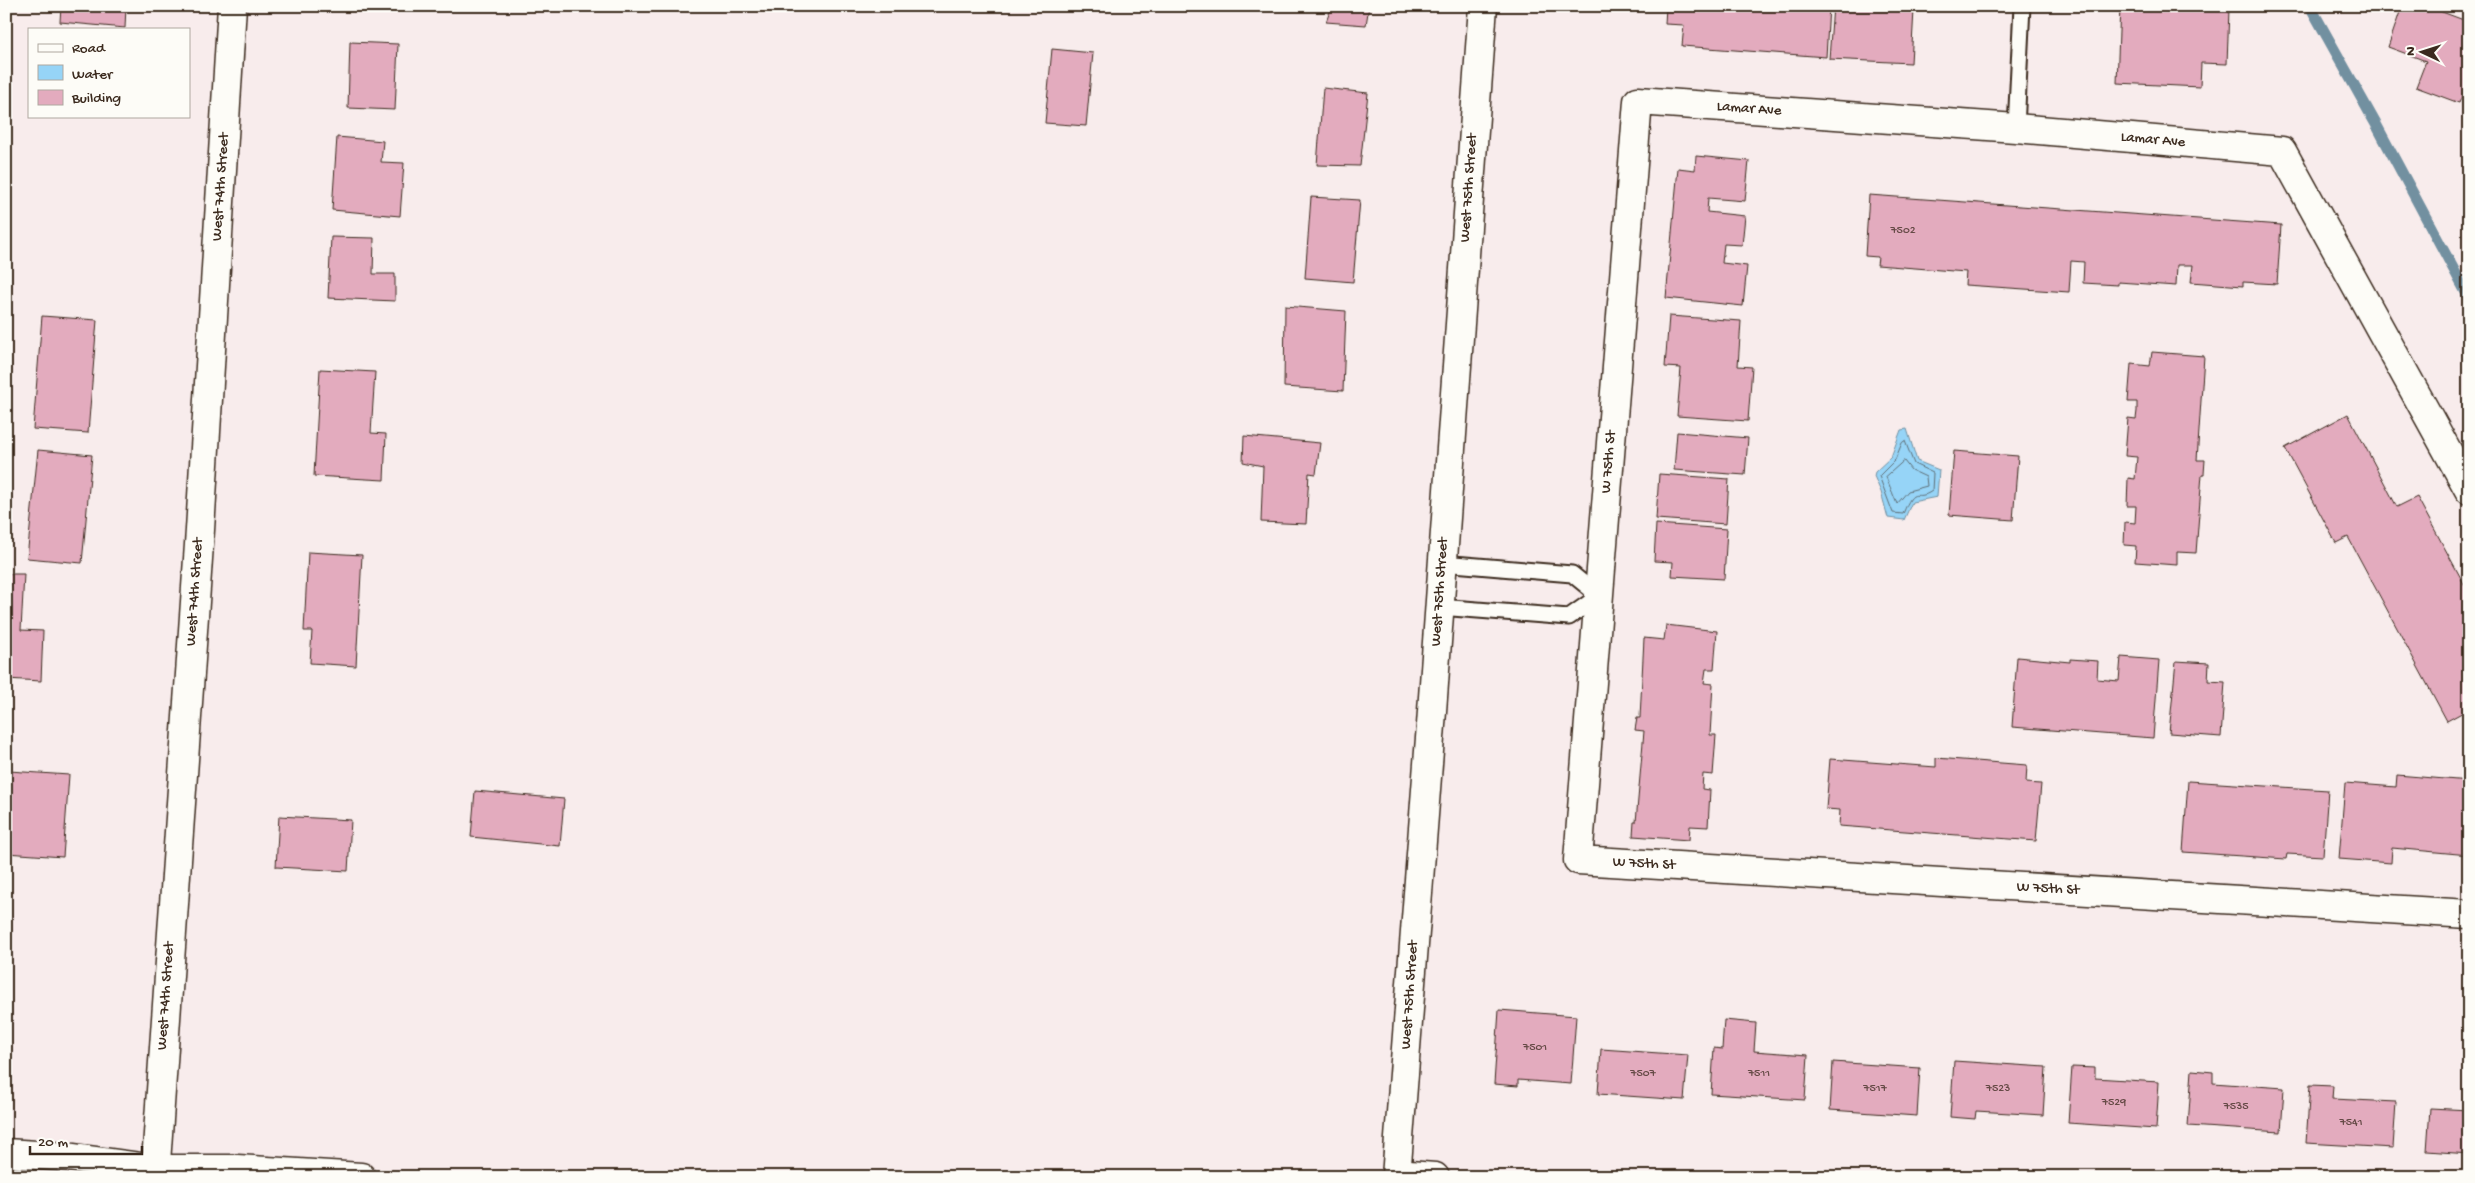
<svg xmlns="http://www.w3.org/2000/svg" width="2475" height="1183" font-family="'Gochi Hand',sans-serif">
	<rect width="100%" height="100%" fill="#f8ecec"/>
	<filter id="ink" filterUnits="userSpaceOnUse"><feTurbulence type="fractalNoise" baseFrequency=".02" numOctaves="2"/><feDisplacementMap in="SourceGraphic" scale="10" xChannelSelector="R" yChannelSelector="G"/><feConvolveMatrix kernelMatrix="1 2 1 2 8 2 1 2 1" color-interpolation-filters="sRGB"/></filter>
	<g filter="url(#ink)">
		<path fill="#96d4f7" stroke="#7290a0" d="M1907,429L1917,461L1939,470L1937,497L1912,502L1904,520L1888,518L1881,492L1874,476L1875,472L1891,457L1901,430Z"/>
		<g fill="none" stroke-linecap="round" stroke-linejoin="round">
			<g stroke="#5f6e75" stroke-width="1">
				<path d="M1905,441L1914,464L1933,473L1932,491C1915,503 1915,483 1903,514L1893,513L1879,476L1895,460L1902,443Z"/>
				<path d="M1904,461L1911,470L1926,477L1927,486L1908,491L1897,504L1886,477Z"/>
			</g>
			<path stroke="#7290a0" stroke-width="11" d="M2310,6L2377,126L2469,298"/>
		</g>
		<g fill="#e3abbe" stroke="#3b2a1e">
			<path d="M61,6H126L125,28L60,22Z"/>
			<path d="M1332,6H1369L1366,25L1326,22Z"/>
			<path d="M1666,6H1829L1826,57L1682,46L1684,25L1665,24Z"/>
			<path d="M1833,6L1914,10L1911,63L1829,59Z"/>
			<path d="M2120,6L2229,9L2227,64L2201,63L2200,87L2117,83Z"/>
			<path d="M2402,6H2426L2469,22V80L2459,103L2416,87L2426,61L2388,47Z"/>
			<path d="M350,42L398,44L395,110L348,108Z"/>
			<path d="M1052,49L1093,53L1086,126L1045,123Z"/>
			<path d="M1323,88L1368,93L1360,166L1317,165Z"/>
			<path d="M337,137L383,141L381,162L404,163L400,216L332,210Z"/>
			<path d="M1696,156L1749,161L1745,201L1708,198L1707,212L1745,216L1742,245L1724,244L1722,263L1747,266L1743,306L1666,298L1678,168L1695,170Z"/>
			<path d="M1869,195L2281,225L2277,284L2243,282V286L2191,282L2193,265H2177L2176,286L2118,282V285L2083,283L2084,262L2071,261L2069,292L1965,285L1966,272L1877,265L1878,257L1865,256Z"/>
			<path d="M1311,197L1360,200L1353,282L1305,278Z"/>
			<path d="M331,237L374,238L373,274H395V301L328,298Z"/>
			<path d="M1285,306L1346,311L1343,391L1284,387Z"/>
			<path d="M42,316L97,320L88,433L33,429Z"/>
			<path d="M1669,316L1741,321L1738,366L1752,367L1748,421L1677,416L1681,368L1665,367Z"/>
			<path d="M2152,352L2204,356L2197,460H2205L2204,474H2202L2196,553L2177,552V565L2135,562L2136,546L2124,545L2125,522L2135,523L2136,506H2127L2128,478L2135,479L2137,457L2125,456L2128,418L2136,419L2137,411V402H2128L2131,364L2150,366Z"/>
			<path d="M320,369L375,372L371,433L386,434L384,480L314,476Z"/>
			<path d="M2348,414L2397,507L2417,497L2469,593V709L2447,721L2348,537L2336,543L2285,448Z"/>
			<path d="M1677,432L1748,438L1745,475L1674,470Z"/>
			<path d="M1244,436L1320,443L1316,474L1309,473L1306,524L1261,522L1263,466L1243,462Z"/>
			<path d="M38,450L92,455L82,563L27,558Z"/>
			<path d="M1954,451L2018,456L2013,520L1949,515Z"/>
			<path d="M1659,474L1729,479L1726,524L1656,519Z"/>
			<path d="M1656,524L1727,529L1724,579L1672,576L1673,562L1654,561Z"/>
			<path d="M308,552L362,555L356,666L310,663L312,631H304Z"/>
			<path d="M6,574H24L21,630L43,631L41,681L6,679Z"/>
			<path d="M1666,625L1717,631L1714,669H1706L1704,683L1713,684L1710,735H1716L1713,775L1703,774L1702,789L1710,790L1708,827L1690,826L1689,840L1633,836L1634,822H1636L1644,731L1635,730L1637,718H1640L1644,638L1664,640Z"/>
			<path d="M2017,657L2070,662V659L2098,661L2097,679L2119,681L2121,657L2159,660L2153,738L2012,727Z"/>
			<path d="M2176,661L2209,663L2208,681L2225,682L2221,737L2169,733Z"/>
			<path d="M1936,758L2027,765L2026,783L2041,784L2036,841L1839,826L1840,810L1826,809L1830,759L1936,767Z"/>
			<path d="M9,771L69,775L63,857L6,853Z"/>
			<path d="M2397,775L2469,781V855L2392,848L2391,863L2339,859L2345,783L2396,787Z"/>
			<path d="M2188,781L2328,790L2323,856L2287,854L2286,859L2183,852Z"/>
			<path d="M475,791L564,799L560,846L471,837Z"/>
			<path d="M279,816L351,820L348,871L276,867Z"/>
			<path d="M1499,1010L1576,1016L1571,1084L1518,1080V1086L1494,1084Z"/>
			<path d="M1724,1020L1756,1023L1754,1051L1808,1055L1805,1100L1711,1094L1714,1048L1722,1049Z"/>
			<path d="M1601,1049L1688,1055L1684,1100L1598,1094Z"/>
			<path d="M1954,1061L2046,1067L2043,1115L1976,1111L1975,1119L1950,1117Z"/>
			<path d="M1833,1062L1920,1068L1917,1116L1830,1110Z"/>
			<path d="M2072,1067L2095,1068V1078L2159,1082L2156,1129L2068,1123Z"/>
			<path d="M2192,1070L2213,1072V1083L2284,1088L2281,1132L2188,1126Z"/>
			<path d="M2310,1085L2333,1086L2332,1099L2396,1102L2393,1148L2306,1143Z"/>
			<path d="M2430,1108L2469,1110V1154L2427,1151Z"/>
		</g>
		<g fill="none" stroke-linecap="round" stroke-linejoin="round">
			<g stroke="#3b2a1e" stroke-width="19">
				<g id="service">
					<path d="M2016,128L2022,6"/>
					<path d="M1439,607L1569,617L1599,596L1572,574L1442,563"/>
				</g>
			</g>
			<g stroke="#3b2a1e" stroke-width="31">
				<g id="minor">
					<path d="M2469,490L2282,151L2016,128L1638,101L1578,860L2469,914"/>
					<path d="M6,1153L67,1157L156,1169H237L361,1177"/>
					<path d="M1396,1174L1435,1177"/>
					<path d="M155,1177L200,530L232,6"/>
				</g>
			</g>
			<g stroke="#3b2a1e" stroke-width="31">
				<path id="secondary" d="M1396,1177L1431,725L1483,6"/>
			</g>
			<use href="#service" stroke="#fdfcf7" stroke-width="15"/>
			<use href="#minor" stroke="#fdfcf7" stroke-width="28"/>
			<use href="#secondary" stroke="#fdfcf7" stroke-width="28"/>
		</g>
	</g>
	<g text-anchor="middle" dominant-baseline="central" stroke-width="5" stroke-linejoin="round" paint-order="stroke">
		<g font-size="12" fill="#654a46">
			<text x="1903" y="231">7502</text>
			<text x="1535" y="1048">7501</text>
			<text x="1643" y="1074">7507</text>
			<text x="1759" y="1074">7511</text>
			<text x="1875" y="1089">7517</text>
			<text x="1998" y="1089">7523</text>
			<text x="2114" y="1103">7529</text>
			<text x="2236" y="1107">7535</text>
			<text x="2351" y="1123">7541</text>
		</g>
		<g font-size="15" fill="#3b2a1e" stroke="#fdfcf7">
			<text transform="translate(1749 109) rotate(4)">Lamar Ave</text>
			<text transform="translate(2153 140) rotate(5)">Lamar Ave</text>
			<text transform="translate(221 187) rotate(-86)">West 74th Street</text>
			<text transform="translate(1469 188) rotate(-86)">West 75th Street</text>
			<text transform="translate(1609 462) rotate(-85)">W 75th St</text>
			<text transform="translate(195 592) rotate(-86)">West 74th Street</text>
			<text transform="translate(1440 592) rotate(-86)">West 75th Street</text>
			<text transform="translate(1644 864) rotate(3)">W 75th St</text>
			<text transform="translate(2048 889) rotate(3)">W 75th St</text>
			<text transform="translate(1410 995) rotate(-86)">West 75th Street</text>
			<text transform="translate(166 996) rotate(-86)">West 74th Street</text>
		</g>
	</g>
	<rect width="2475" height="1183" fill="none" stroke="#fdfcf7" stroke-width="25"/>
	<rect x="12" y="12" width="2450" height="1158" fill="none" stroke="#3b2a1e" stroke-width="2" filter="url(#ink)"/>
	<rect x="28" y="28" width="162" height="90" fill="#fdfcf7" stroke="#afa8a0"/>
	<rect x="38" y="44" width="25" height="8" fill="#fdfcf7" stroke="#afa8a0"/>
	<text x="72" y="52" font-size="15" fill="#3b2a1e">Road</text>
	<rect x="38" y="65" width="25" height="15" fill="#96d4f7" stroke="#afa8a0"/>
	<text x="72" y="78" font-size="15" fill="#3b2a1e">Water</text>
	<rect x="38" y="90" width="25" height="15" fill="#e3abbe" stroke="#afa8a0"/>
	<text x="72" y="102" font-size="15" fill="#3b2a1e">Building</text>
	<g transform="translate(2422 52) rotate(274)" stroke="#fdfcf7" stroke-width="4" paint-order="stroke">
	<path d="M0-4L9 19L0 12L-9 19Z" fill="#3b2a1e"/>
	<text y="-8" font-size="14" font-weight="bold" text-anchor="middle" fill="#3b2a1e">N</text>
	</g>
	<path d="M30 1146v8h112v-8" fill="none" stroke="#3b2a1e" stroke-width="2.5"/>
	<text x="38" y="1146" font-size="15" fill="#3b2a1e" stroke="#fdfcf7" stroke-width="4" paint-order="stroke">20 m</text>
</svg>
